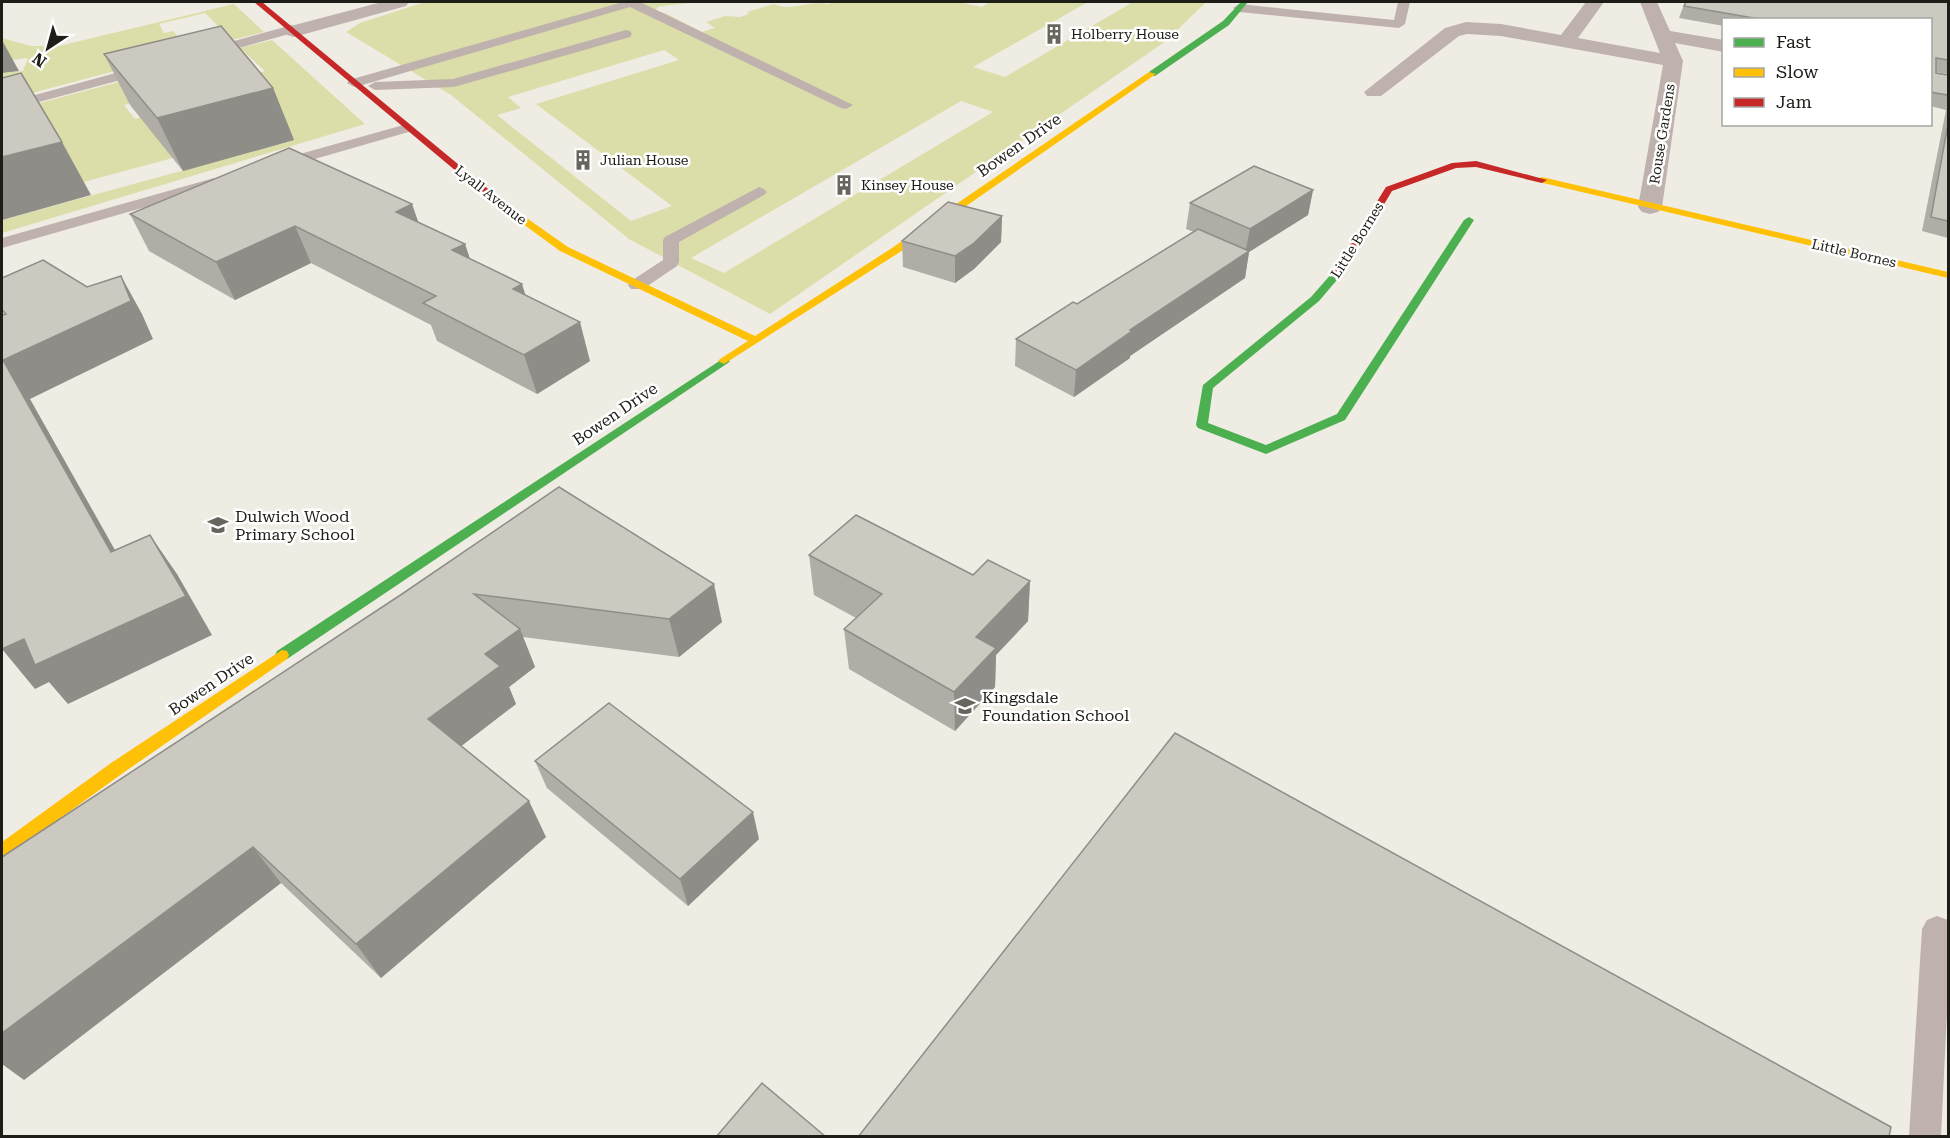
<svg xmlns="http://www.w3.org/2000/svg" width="1950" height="1138" font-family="'Roboto Serif',serif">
	<rect width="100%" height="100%" fill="#efece3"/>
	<g fill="#dbdea8" fill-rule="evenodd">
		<path d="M425,2H693C681,5 670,4 658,7L655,11L665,13L702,32L715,28L706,22L725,16L740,17L749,14L747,12L774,4C791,12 809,0 828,4L835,2H958L982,7L990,2H1088L973,67L1005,77L1133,2H1206L1166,41L770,314L629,239L451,95L346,32L360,23ZM664,50L679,60L536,104L672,206L631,221L497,115L521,108L508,97ZM961,101L993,112L724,273L691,258Z"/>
		<path d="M234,4L264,32L232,40L205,13L159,24L164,33L173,31L190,51L2,101V73L23,71L28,58L2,61V38L31,46H59Z"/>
		<path d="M272,40L365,124L2,233V220L294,140L284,128L2,204V113L201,60L218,79L124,105L135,119L260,86L251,75L265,71L240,48Z"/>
	</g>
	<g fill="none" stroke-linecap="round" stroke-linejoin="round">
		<g fill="#bfb1ae" fill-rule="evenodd">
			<path d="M623,2H640L853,105L846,109L841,108L630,7L359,86L354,87L347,83L349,80Z"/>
			<path d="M1398,2H1410L1405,24L1399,28L1239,12L1233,8L1239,4L1394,20Z"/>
			<path d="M292,25L298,29L296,32L232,50L226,46L227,43Z"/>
			<path d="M626,30L630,31L632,34L630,37L454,87L375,90L368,86L375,82L453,79Z"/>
			<path d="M145,65L150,66L152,69L150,72L2,112V104Z"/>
			<path d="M407,124L414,128L412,131L280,169L272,164L275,161Z"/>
			<path d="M214,178L222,183L219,186L2,248V238Z"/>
			<path d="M759,187L764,189L767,192L764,195L679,242V262L677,266L643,289H631L628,285L631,281L663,260V240L665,237Z"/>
			<path d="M1937,916L1948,920V992L1941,1136H1909L1922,929L1927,920Z"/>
		</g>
		<g fill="#bfb1ae" fill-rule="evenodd">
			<path d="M382,2H409L406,6L294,37L287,35L285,31L287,27Z"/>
			<path d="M1586,2H1604L1578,38L1660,53L1640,2H1657L1670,31L1724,40V52L1675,43L1683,61L1662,207L1658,212L1650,214L1642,212L1638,207L1663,65L1501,36L1467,34L1459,36L1381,96H1367L1364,92L1445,28L1466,22L1501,24L1561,35Z"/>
		</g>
		<g fill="#4caf50" fill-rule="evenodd">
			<path d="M1241,2H1248L1229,25L1155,76H1149V72L1223,21Z"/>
			<path d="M1469,217L1474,220L1345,420L1266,454L1198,428L1196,425L1203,385L1311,297L1333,272L1337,271L1342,274L1319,301L1213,388L1208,423L1266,445L1337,414L1464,220Z"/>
			<path d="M724,358L730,361L728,363L287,659H277L275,655L277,651Z"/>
		</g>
		<g fill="#ffc107" fill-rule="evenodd">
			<path d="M1149,72L1156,74L900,252L724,364L718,361L720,359L748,341L560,251L497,205L505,203L568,247L755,336L892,248Z"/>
			<path d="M1542,177L1948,272V278L1539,182L1537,180Z"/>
			<path d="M282,650L287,651L289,655L287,659L123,773L8,856L2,858V842L111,763Z"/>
		</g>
		<g fill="#c62828" fill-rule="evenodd">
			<path d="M254,2H262L505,203V207H499Z"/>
			<path d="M1476,161L1547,180L1542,183L1476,167L1456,168L1392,191L1341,276H1333L1332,274L1386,187L1452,163Z"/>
		</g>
	</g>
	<g fill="#afada6">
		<path d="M1685,2H1948V74L1936,72V73L1948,75V238L1922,231L1946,110L1930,106V20H1724V26L1679,18Z"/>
		<path d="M104,54L273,88L294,140L183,171L130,105Z"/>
		<path d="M1313,190L1308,215L1249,252L1245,278L1130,356V358L1074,397L1015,366L1016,339L1077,304L1194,232L1186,229L1190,203Z"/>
		<path d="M130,214L419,222L465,244L470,259L526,296L590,361L537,394L437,341L431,325L311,263L235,300L149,251Z"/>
		<path d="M1002,216L1001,242L974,269L955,283L903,267L902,241Z"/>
		<path d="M559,487L722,622L679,657L523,637L535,667L509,687L516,704L461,746L546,837L381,978L281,883L24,1080L402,594Z"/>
		<path d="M809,555L973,575L1030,581L1028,621L996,655L995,687L955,731L849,669L844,629L856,618L814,595Z"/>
		<path d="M535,761L759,839L688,906L547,788Z"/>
	</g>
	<g fill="#8f8d87">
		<path d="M2,40L19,71L2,73Z"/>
		<path d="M273,88L294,140L183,171L157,118Z"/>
		<path d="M62,142L91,195L2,220V157Z"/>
		<path d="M1313,190L1308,215L1249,252L1245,278L1130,356V358L1074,397L1076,370L1130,330L1245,254L1250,229Z"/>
		<path d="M412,204L425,241L396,212Z"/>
		<path d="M1002,216L1001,242L974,269L955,283V256Z"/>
		<path d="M295,226L311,263L235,300L216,262Z"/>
		<path d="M465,244L477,281L452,250Z"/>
		<path d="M121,276L142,314L153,339L30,399L138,591L111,552L3,360Z"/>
		<path d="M522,284L534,322L513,289Z"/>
		<path d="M580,322L590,361L537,394L524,355Z"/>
		<path d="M150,535L177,574L212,635L68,704L49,682L35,689L2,649L24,639Z"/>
		<path d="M1030,581L1028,621L996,655L995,687L955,731L954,692L976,637Z"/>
		<path d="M714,584L722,622L679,657L669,619Z"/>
		<path d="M520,629L535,667L509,687L516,704L447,757L428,719L485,654Z"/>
		<path d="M529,801L546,837L381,978L356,944Z"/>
		<path d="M753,812L759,839L688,906L680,879Z"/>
		<path d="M253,847L281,883L24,1080L2,1064V1033Z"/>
	</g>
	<g fill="#ccc9c1" stroke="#8f8d87" stroke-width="1.5">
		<path d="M1686,2H1948V60L1936,58V73L1948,75V95L1930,92V20H1765L1684,6Z"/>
		<path d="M221,26L273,88L157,118L104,54Z"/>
		<path d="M21,73L62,142L2,157V78Z"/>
		<path d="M1948,124V221L1931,217Z"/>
		<path d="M289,148L412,204L396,212L465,244L452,250L522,284L513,289L580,322L524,355L423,303L436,296L295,226L216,262L130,214Z"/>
		<path d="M1254,166L1313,190L1250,229L1190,203Z"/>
		<path d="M948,202L1002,216L974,243L955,256L902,241Z"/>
		<path d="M1198,229L1249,251L1130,330L1132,331L1076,370L1016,339L1073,302L1077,304Z"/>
		<path d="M43,260L87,287L121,276L131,301L3,360L111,552L150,535L186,596L35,665L24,639L2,649V315L6,314L2,310V278Z"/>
		<path d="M559,487L714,584L669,619L474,594L520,629L485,654L500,666L428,719L529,801L356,944L253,847L2,1033V857L402,594Z"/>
		<path d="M856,515L973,575L988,560L1030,581L976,637L996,648L954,692L844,629L882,594L809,555Z"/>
		<path d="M609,703L753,812L680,879L535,761Z"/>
		<path d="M1175,733L1891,1127L1889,1137H858Z"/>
		<path d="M762,1083L826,1137H716Z"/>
	</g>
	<defs>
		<g id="building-bare" transform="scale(1.62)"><path d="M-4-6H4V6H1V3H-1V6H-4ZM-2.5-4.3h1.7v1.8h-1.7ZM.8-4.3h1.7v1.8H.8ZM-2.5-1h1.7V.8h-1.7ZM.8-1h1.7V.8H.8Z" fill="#68655e" stroke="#fff" stroke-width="2.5" paint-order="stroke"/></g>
		<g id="school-bare" transform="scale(1.62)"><path d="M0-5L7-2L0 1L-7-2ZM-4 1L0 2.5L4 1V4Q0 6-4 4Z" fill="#68655e" stroke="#fff" stroke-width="2.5" paint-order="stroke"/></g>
	</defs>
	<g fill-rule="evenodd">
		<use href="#building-bare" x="1054" y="34"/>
		<use href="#building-bare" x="583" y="160"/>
		<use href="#building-bare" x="844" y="185"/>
		<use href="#school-bare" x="218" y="525"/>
		<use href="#school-bare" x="965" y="706"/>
	</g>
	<g text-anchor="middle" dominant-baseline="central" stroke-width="5" stroke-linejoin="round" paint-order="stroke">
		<g font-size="14" fill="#1f1d17" stroke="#fff" text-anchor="start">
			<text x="1071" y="34">Holberry House</text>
			<text x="600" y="160">Julian House</text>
			<text x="861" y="185">Kinsey House</text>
		</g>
		<g font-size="14" fill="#1f1d17" stroke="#fff">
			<text transform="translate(1662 134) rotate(-81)">Rouse Gardens</text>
			<text transform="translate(491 195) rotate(38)">Lyall Avenue</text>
			<text transform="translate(1357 240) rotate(-58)">Little Bornes</text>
			<text transform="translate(1854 253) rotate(13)">Little Bornes</text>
		</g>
		<g font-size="16" fill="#1f1d17" stroke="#fff">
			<text transform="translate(1019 145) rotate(-35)">Bowen Drive</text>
			<text transform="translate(615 414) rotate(-34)">Bowen Drive</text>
			<text transform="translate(211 684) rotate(-34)">Bowen Drive</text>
		</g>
		<g font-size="16" fill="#1f1d17" stroke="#fff" text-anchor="start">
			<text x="235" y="516">Dulwich Wood<tspan x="235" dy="18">Primary School</tspan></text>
			<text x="982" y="697">Kingsdale<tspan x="982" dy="18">Foundation School</tspan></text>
		</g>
	</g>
	<rect width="1950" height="1138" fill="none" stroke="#1f1d17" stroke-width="6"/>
	<rect x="1722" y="18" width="210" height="108" fill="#ffffff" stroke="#a5a5a2" stroke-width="1.5"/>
	<rect x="1734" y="38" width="30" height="9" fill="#4caf50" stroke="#a5a5a2" stroke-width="1.5"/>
	<text x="1776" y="48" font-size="18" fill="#1f1d17">Fast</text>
	<rect x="1734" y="68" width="30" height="9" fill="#ffc107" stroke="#a5a5a2" stroke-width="1.5"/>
	<text x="1776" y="78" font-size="18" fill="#1f1d17">Slow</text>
	<rect x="1734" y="98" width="30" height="9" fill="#c62828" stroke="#a5a5a2" stroke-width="1.5"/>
	<text x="1776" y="108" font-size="18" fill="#1f1d17">Jam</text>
	<g transform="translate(48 48) rotate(216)" stroke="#ffffff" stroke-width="4.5" paint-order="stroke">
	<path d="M0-4.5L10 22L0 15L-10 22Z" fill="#1f1d17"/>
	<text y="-9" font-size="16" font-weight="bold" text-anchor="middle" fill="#1f1d17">N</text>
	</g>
</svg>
